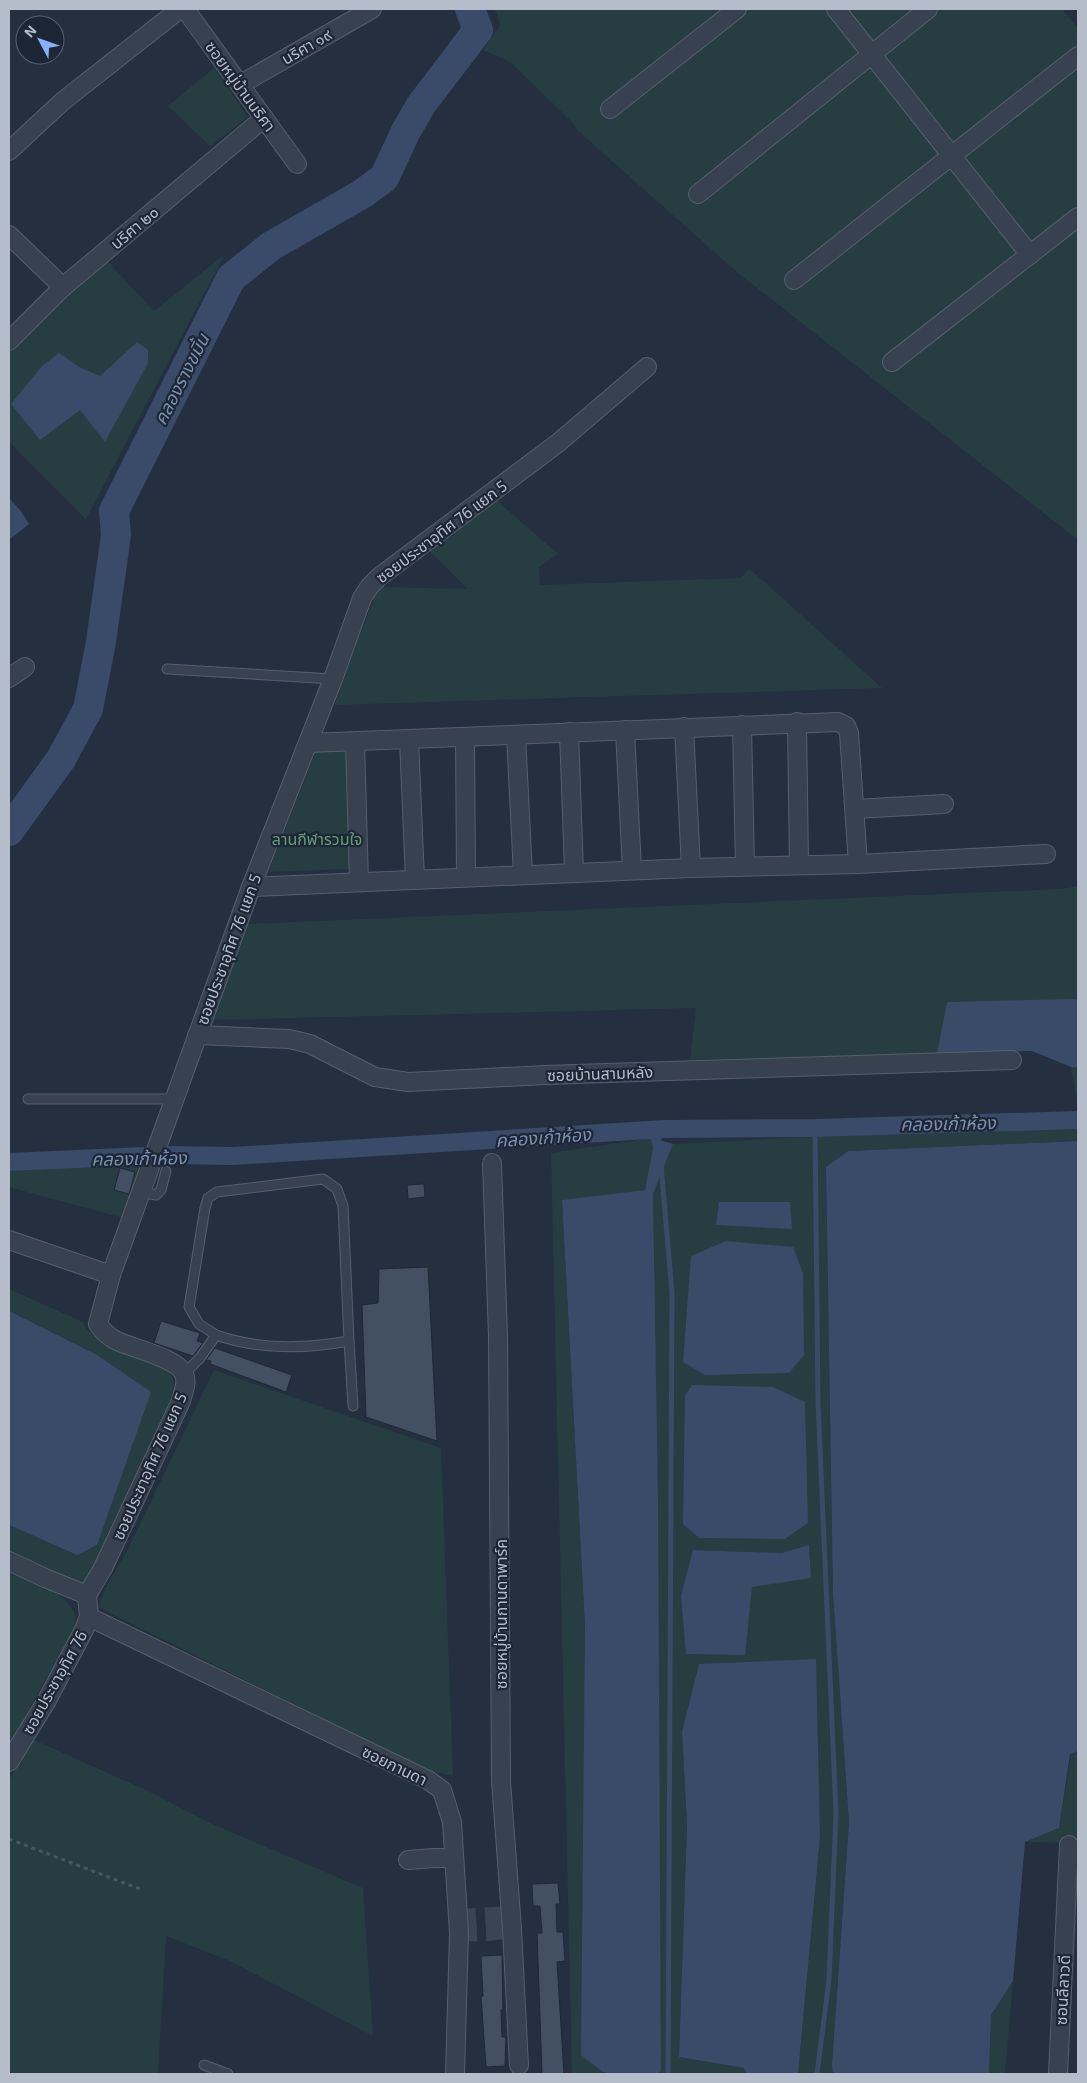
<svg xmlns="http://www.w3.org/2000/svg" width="1087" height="2083" font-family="'Exo 2','Noto Sans Thai',sans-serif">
	<rect width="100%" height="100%" fill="#242f40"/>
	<g fill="#263d41" fill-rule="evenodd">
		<path d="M495,9H1062L1078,28V540L738,273L578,131L573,123L510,62L483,50L500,25Z"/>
		<path d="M214,68L248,117L210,146L168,106Z"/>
		<path d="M225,254L86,519L9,442V349L64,292L107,261L154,311Z"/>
		<path d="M494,498L558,554L539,567L540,585L740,578L750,569L882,688L335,705L350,657L379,587L468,589L426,548Z"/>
		<path d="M318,746H348L351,869L268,872Z"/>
		<path d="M1078,886V1000L947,1002L937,1053L690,1060L696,1008L214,1020L247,924L1061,889Z"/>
		<path d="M1071,1067H1078V1106Z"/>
		<path d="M1078,1127V1141L848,1151L826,1167L833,1595L849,1822L832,2065L833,2074H798L820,1838L815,1659L682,1732L687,1825L679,2057L744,2068L747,2074H657L661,2071L653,1194L673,1144L786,1138ZM773,1387L805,1481L808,1523ZM693,1550L782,1553L811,1578L752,1586Z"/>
		<path d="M651,1138L653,1148L645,1190L562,1200L585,1626L603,2072L614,2074H572L551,1153Z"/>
		<path d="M142,1158L123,1218L9,1187V1167Z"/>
		<path d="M9,1289L83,1322L87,1330L163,1367L172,1375L177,1394L93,1577L84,1586L9,1550V1525L77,1555L18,1317L9,1311Z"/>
		<path d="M214,1370L441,1448L453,1776L425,1770L98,1607L107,1585L127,1551Z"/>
		<path d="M9,1572C30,1581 61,1589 73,1610C76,1614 75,1621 76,1626L9,1745Z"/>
		<path d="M32,1739L148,1791L210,1823L363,1888L373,2036L230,1961L166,1936L158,2074H9V1780Z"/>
		<path d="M1078,1751V1843L1025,1842L1059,1828L1071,1754Z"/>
		<path d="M1013,1981L1005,2074H989L991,2015Z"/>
	</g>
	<g fill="#394b69">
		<path d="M137,342L148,350V363L105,442L80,410L40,440L11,404L42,366L59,353L81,368L100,376Z"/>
		<path d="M9,498L20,510L29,524L9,540Z"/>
		<path d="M1073,999L1078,1000V1067H1071L1032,1051L937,1053L947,1002Z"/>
		<path d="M651,1138L673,1144L653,1194L658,1501L661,2071L657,2074H614L603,2072L581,2055L585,1626L562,1200L645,1190L653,1148Z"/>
		<path d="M1078,1141V1751L1070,1754L1059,1828L1025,1842L1013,1981L991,2015L989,2074H833L832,2065L849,1822L833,1595L826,1167L848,1151Z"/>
		<path d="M719,1202H790L792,1229L716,1225Z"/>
		<path d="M726,1241L793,1247L803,1273L804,1355L789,1373L705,1375L683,1362L691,1256Z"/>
		<path d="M9,1311L97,1355L151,1392L97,1545L77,1555L9,1525Z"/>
		<path d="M692,1385L773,1387L805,1402L808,1523L785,1539L699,1538L683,1524L685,1396Z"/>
		<path d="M809,1545L811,1578L752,1587L745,1655L686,1654L681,1596L693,1550L782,1553Z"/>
		<path d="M816,1659L820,1838L798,2074H747L744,2068L679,2057L687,1825L682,1732L699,1664Z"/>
	</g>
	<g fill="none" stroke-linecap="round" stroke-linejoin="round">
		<g stroke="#394b69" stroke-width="5">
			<path d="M815,1128L818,1402L836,1813L829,1980L817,2074"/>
			<path d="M658,1130L660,1147"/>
			<path d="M661,1165L672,1293L668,2074"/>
		</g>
		<path stroke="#394b69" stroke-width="18" d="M9,1162L166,1155L233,1156L665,1129L815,1128L1078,1120"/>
		<path stroke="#394b69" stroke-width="30" d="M9,831L61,759L88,709L101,642L116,535L114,511L231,278L271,246L362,194L384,178L406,131L421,105L478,30L470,9"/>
	</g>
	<g fill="#434f62" stroke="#1f2837">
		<path d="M120,1168L135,1172L129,1194L114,1190Z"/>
		<path d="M424,1184L425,1197L408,1199L407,1185Z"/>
		<path d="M428,1267L437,1441L366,1417L362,1305L378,1303L379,1269Z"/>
		<path d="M161,1321L200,1333L197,1341L203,1343L193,1356L154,1343Z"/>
		<path d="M215,1348L292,1375L286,1392L210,1364L211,1361L206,1360Z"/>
		<path d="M558,1883L560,1904H556L557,1932H563L565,1961L557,1962L564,2074H542L537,1933H542L540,1906H533L532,1884Z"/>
		<path d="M502,1955L503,2010H501L502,2037H506L505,2066L486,2067L481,1996H483L481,1956Z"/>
	</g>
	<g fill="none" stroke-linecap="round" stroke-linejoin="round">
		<g stroke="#3a4455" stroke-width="18" stroke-dasharray="18 9" stroke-linecap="butt">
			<path d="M458,1918L511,1915"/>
			<path d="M459,1933L488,1932L512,1929"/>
		</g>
		<g stroke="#565f6d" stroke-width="11">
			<g id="lane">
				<path d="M167,669L333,679"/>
				<path d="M28,1099H174"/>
				<path d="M140,1192L156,1195L161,1190L166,1171"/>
				<path d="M349,1341L353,1406"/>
				<path d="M184,1374L200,1358L216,1335L199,1324L189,1307L205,1208L208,1198L217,1192L323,1179L337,1189L343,1206L349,1341C305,1349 259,1350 216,1335"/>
				<path d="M204,2065L228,2074"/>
			</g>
		</g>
		<g stroke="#565f6d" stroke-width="20">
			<g id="street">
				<path d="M185,9L297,164"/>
				<path d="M836,9L1030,255"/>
				<path d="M241,84L372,9"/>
				<path d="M610,109L737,9"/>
				<path d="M9,151L63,101L180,9"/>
				<path d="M698,194L928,9"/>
				<path d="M9,235L63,287"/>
				<path d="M794,280L1078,56"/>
				<path d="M9,341L63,287L264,118"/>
				<path d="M892,362L1078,217"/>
				<path d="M9,678L25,667"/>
				<path d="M797,722L799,865"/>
				<path d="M742,725L745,866"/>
				<path d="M684,727L691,868"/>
				<path d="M625,730L632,870"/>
				<path d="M569,732L574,872"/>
				<path d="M516,735L523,875"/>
				<path d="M465,737L466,877"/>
				<path d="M409,740L415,879"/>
				<path d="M355,742L359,882"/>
				<path d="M308,743L838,722L846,726L849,733L858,864"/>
				<path d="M855,809L944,804"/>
				<path d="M251,887L691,868L858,864L1046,854"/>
				<path d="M197,1035L289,1039L310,1044L375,1077L408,1082L545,1075L1012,1060"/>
				<path d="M492,1163L498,1336L501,1781L512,1929L519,2065"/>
				<path d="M9,1240L111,1275"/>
				<path d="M9,1561L45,1578L87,1595L89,1617L84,1630L46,1702L9,1762"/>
				<path d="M87,1595L103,1568L181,1401C183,1392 188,1383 184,1374C178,1358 131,1348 115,1340C108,1336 102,1330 98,1324L111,1275L251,887L333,679L362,598L370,586L379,577L558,443L647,367"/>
				<path d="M89,1617L428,1780L442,1790L452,1822L459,1933L455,2074"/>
				<path d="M408,1860L434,1858H454"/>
				<path d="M1058,2074L1069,1845"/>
			</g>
		</g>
		<path stroke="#445a5e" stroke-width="3" stroke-dasharray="4 4" stroke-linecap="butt" d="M9,1839L140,1889"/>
		<use href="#lane" stroke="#384150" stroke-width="9"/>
		<use href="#street" stroke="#384150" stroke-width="18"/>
	</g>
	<g text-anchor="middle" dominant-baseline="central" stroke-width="4.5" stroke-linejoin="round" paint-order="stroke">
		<g font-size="16" fill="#b5bcca" stroke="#1d2635">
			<text transform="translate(306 46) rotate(-30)">นริศา ๑๙</text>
			<text transform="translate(241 86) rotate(54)">ซอยหมู่บ้านนริศา</text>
			<text transform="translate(134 227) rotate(-40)">นริศา ๒๐</text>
			<text transform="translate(441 531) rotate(-37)">ซอยประชาอุทิศ 76 แยก 5</text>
			<text transform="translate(228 949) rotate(-70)">ซอยประชาอุทิศ 76 แยก 5</text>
			<text transform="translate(600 1073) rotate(-2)">ซอยบ้านสามหลัง</text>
			<text transform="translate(149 1466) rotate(-66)">ซอยประชาอุทิศ 76 แยก 5</text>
			<text transform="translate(500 1614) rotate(-90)">ซอยหมู่บ้านกานดาพาร์ค</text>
			<text transform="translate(54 1682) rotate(-61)">ซอยประชาอุทิศ 76</text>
			<text transform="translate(395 1765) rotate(26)">ซอยกานดา</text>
			<text transform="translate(1062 1990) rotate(-87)">ซอนลีลาวดี</text>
		</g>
		<g font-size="16" fill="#6b9c79" stroke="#1d2635">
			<text x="317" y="838">ลานกีฬารวมใจ</text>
		</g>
		<g font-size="18" font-style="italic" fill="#7c90b2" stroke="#1d2635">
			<text transform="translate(181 379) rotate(-63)">คลองรางขมิ้น</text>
			<text transform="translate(948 1123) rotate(-1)">คลองเก้าห้อง</text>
			<text transform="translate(543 1137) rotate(-4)">คลองเก้าห้อง</text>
			<text transform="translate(139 1158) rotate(-1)">คลองเก้าห้อง</text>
		</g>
	</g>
	<rect width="1087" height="2083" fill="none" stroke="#b5bcca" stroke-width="20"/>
	<g transform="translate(40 40) rotate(311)"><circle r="24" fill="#1d2635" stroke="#5a6271"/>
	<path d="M0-4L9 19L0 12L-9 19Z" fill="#89b0fb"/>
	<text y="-8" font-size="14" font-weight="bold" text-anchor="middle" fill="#b5bcca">N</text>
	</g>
</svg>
